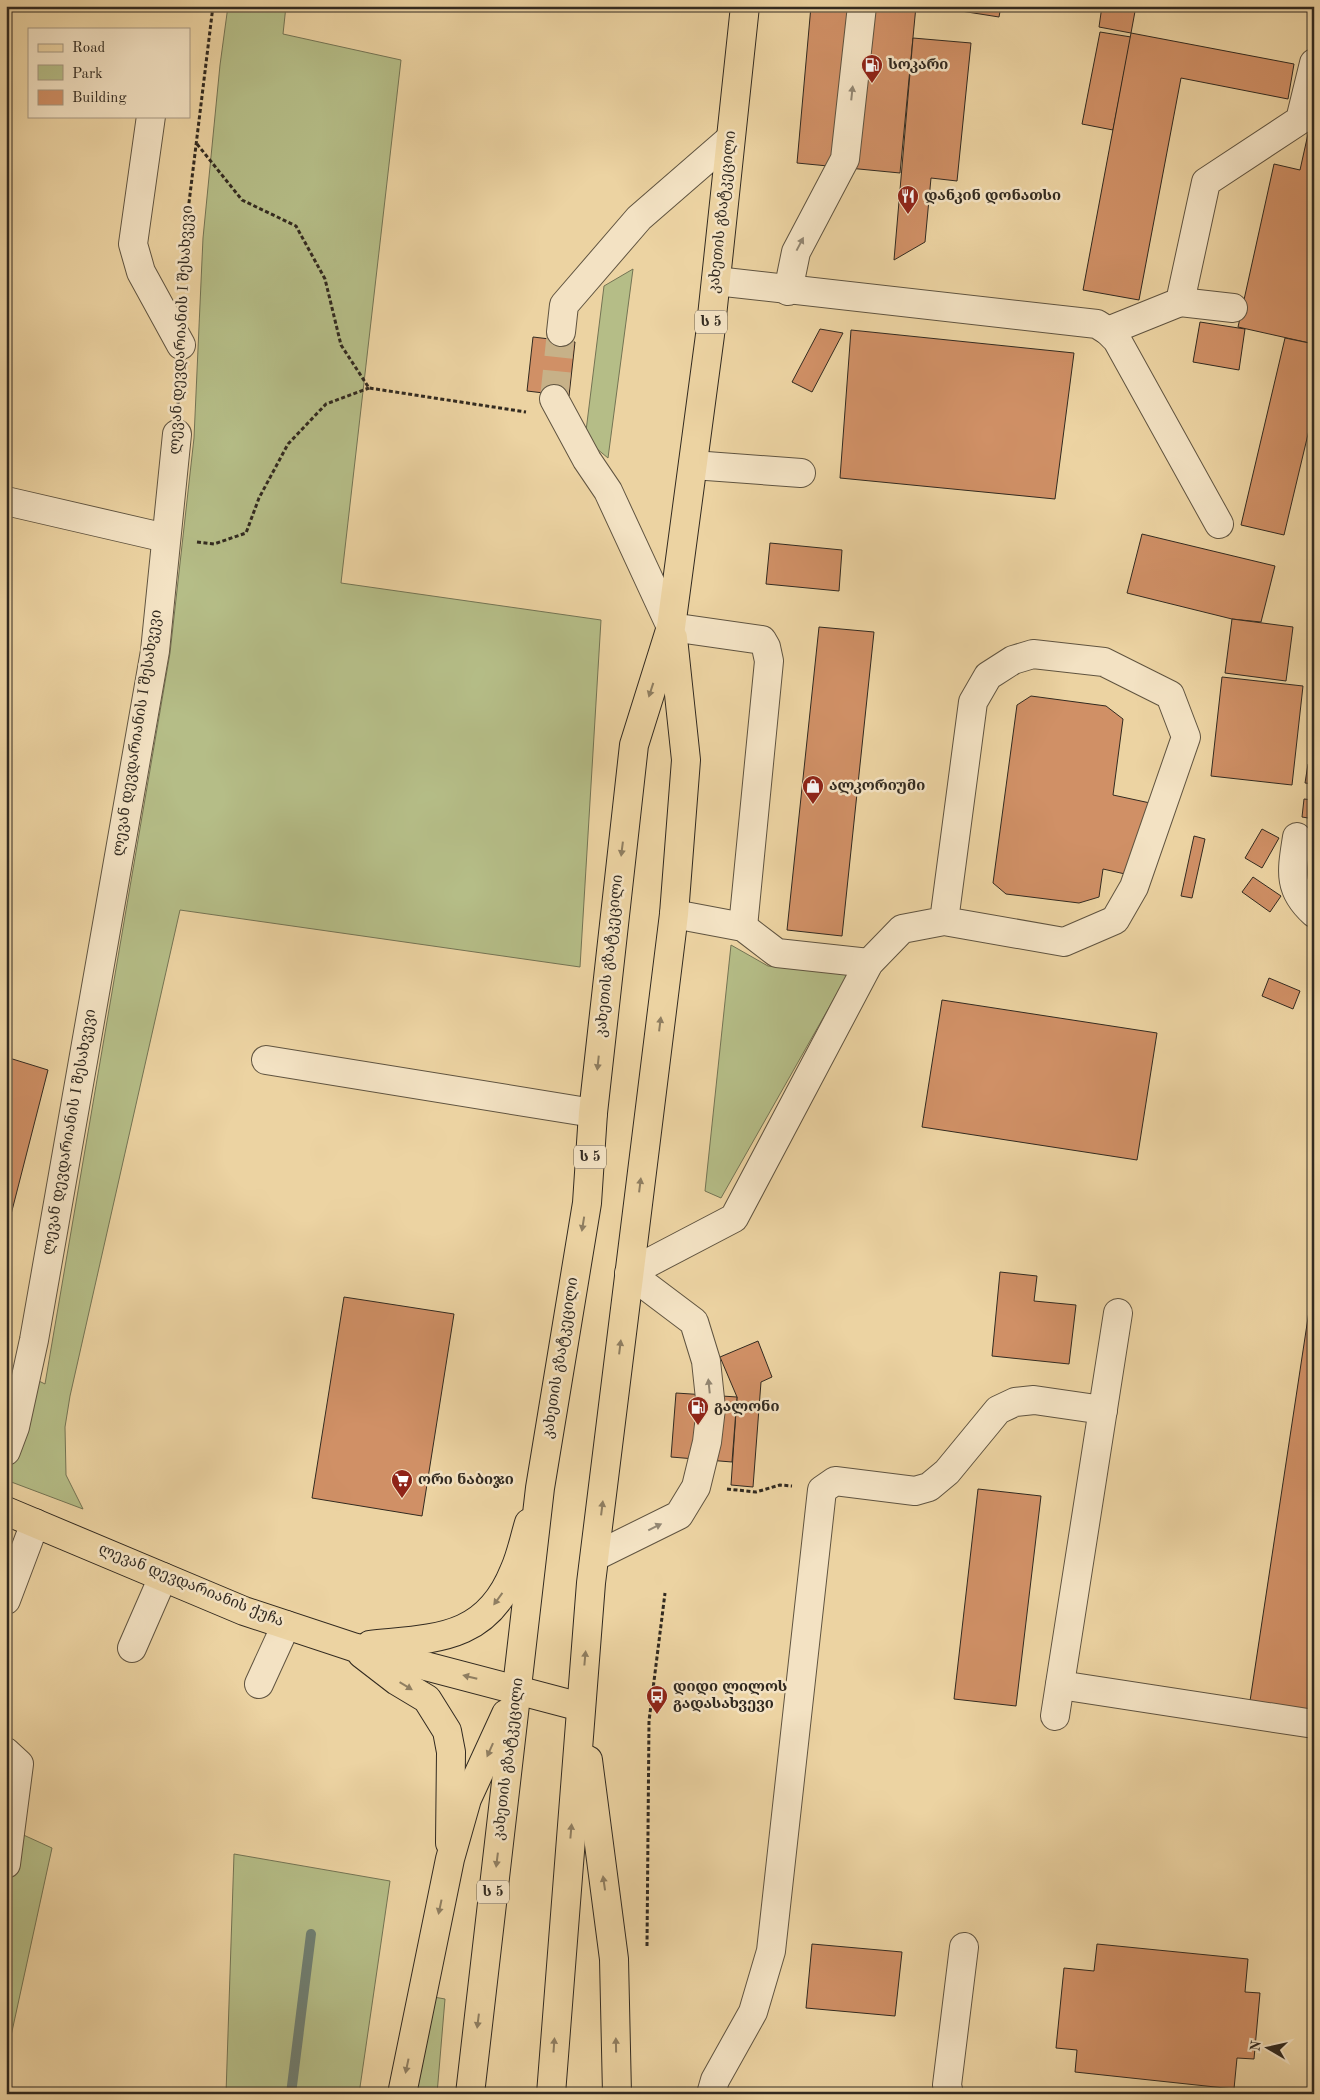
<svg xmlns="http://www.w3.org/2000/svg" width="1320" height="2100" font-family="'Old Standard TT','Noto Serif Georgian',serif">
	<rect width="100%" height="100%" fill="#ecd3a2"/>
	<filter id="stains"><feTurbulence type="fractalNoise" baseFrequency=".004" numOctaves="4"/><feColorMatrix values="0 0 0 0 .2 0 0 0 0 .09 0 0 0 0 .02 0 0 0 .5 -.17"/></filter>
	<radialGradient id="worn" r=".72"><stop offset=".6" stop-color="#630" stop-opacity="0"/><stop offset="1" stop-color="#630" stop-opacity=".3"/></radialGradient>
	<g fill="#b5bd87" stroke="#747454">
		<path d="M228,6H286L283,34L401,60L341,583L601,620L580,967L180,910L70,1396L65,1427L66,1475L83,1509L6,1480V1365L45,1384L170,653L194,438L203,238L220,65Z"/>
		<path d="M633,269L608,458L585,439L604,286Z"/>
		<path d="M731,945L768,966L848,974L721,1198L705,1191Z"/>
		<path d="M6,1827L52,1848L6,2059Z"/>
		<path d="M234,1854L390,1881L359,2094H226Z"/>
		<path d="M428,1996L445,1999L437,2094H410Z"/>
	</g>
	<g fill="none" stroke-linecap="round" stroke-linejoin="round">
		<path stroke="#707f72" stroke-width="10" d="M291,2094L311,1934"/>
	</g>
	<g fill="#d09066" stroke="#322a20">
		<path d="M811,6H916L900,173L797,163Z"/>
		<path d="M929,6H1001L999,17Z"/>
		<path d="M1102,6H1136L1131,33L1099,27Z"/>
		<path d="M1100,32L1131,37L1113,130L1082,124Z"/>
		<path d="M1131,33L1294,64L1288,99L1181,78L1139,300L1083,290Z"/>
		<path d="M913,38L971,43L957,181L931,178L925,242L894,260Z"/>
		<path d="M1314,107V344L1238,327L1274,164L1300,170Z"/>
		<path d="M1200,322L1245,329L1239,370L1193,362Z"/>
		<path d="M820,329L843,333L812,392L792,382Z"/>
		<path d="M851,330L1074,353L1055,499L840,478Z"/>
		<path d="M533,337L575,342L569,396L527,391Z"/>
		<path d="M1285,338L1314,344V409L1284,535L1241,525Z"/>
		<path d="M1142,534L1275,566L1261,622L1232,619L1127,593Z"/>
		<path d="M770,543L842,550L839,591L766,584Z"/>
		<path d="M1232,619L1293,627L1286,681L1225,673Z"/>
		<path d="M819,627L874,632L842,936L787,930Z"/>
		<path d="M1222,677L1303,686L1292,785L1211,776Z"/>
		<path d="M1031,696L1106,706L1123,719L1113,795L1150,803L1134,876L1103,869L1099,897L1079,903L1006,894L993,883L1017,705Z"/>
		<path d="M1308,764H1314V784L1305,783Z"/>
		<path d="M1304,799L1314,800V819L1302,817Z"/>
		<path d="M1262,829L1279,838L1262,868L1245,858Z"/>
		<path d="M1194,836L1205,839L1192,898L1181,896Z"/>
		<path d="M1253,877L1281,896L1270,912L1242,892Z"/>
		<path d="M1269,978L1300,991L1293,1009L1262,996Z"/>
		<path d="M942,1000L1157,1033L1137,1160L922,1127Z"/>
		<path d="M6,1057L48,1070L6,1234Z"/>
		<path d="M1000,1272L1037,1276L1034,1301L1076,1305L1069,1364L992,1356Z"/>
		<path d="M1314,1278V1712L1250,1701Z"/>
		<path d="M344,1297L454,1314L422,1516L312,1498Z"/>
		<path d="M758,1341L772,1377L761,1382L753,1487L731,1485L737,1397L720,1357Z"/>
		<path d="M676,1393L737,1397L732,1462L671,1457Z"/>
		<path d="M978,1489L1041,1496L1016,1706L954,1699Z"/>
		<path d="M812,1944L902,1952L895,2016L806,2008Z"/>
		<path d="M1097,1944L1248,1959L1245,1992L1260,1993L1254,2059L1237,2058L1234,2089L1075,2072L1077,2050L1056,2048L1064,1968L1094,1971Z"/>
	</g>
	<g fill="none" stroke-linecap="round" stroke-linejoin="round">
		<path stroke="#c7b188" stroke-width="28" stroke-dasharray="28 14" stroke-linecap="butt" d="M554,399L561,332"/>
		<g stroke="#605440" stroke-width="30">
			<g id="minor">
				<path d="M151,116L133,244L141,272L181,345"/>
				<path d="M716,281L1097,324L1108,331L1117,340L1219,524"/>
				<path d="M788,291L796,252L845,159L862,6"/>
				<path d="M1180,302L1233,308"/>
				<path d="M1108,331L1180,302L1206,182L1300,120L1314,63"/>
				<path d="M561,332L564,305L639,218L730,139"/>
				<path d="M554,399L587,460L608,491L671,627L762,640L766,647L769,661L743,927"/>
				<path d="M693,465L801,473"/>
				<path d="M6,501L166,538"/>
				<path d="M1297,837C1292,870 1287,889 1314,913"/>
				<path d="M674,914L743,927L777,953L869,963"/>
				<path d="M266,1060L593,1113"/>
				<path d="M6,1451L15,1427L34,1340L155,651L177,434"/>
				<path d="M596,1556L679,1515L696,1487L707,1442L711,1408L706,1361L694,1322L629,1273L734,1218L869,963L902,929L944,921L1064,942L1115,920L1134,887L1186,737L1170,695L1104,662L1033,654L1013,660L988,676L973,702L944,921"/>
				<path d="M6,1600L35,1523"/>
				<path d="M132,1648L163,1577"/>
				<path d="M259,1684L286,1625"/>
				<path d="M1060,1685L1314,1724"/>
				<path d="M1055,1716L1118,1313"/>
				<path d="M6,1752L19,1764L6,1864"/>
				<path d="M711,2094L715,2080L753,2012L771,1951L822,1490L835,1481L915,1491L929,1487L947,1472L998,1410L1015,1402L1034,1400L1103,1410"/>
				<path d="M949,2094L947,2085L964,1947"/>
			</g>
		</g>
		<g stroke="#322a20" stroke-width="30">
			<g id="major">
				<path d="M6,1511L244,1611L353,1647L581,1707"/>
				<path d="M370,1645C434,1638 486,1641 514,1571C521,1556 524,1539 529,1523"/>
				<path d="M362,1654L397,1681L427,1699L447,1731L451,1752L450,1843"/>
			</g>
		</g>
		<g stroke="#322a20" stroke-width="30">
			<g id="highway">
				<path d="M588,1760L614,1959L617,2094"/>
				<path d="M402,2094L450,1859L467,1799L506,1714"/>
				<path d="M470,2094L540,1488L587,1203L593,1113L634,745L671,627L710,335L745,6"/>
				<path d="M551,2094L591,1583L674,914L686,760L673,638"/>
			</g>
		</g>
		<g stroke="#322a20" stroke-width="3" stroke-dasharray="4 2.5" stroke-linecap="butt">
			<path d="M197,144L242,200L296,226L325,279L341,345L369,388L526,412"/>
			<path d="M184,281L187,219L213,6"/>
			<path d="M178,404L180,375"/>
			<path d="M197,542L214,544L246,533L259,498L288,444L326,404L369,388"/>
			<path d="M727,1489L756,1492L780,1485L792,1486"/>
			<path d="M647,1946L649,1721L665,1593"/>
		</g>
		<use href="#minor" stroke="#f3e2c3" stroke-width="28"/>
		<use href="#major" stroke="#ecd3a2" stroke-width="28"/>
		<use href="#highway" stroke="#ecd3a2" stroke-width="28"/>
	</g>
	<defs><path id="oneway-solid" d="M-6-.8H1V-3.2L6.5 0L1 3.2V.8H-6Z" transform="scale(1.25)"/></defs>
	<g fill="#928672">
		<use href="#oneway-solid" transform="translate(852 93) rotate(-84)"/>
		<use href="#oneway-solid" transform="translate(800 244) rotate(-62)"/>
		<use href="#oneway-solid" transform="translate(709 1386) rotate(-96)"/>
		<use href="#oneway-solid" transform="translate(655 1527) rotate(-26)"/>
	</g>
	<g fill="#8f7e61">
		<use href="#oneway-solid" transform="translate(651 690) rotate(108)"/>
		<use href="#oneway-solid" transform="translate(622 849) rotate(97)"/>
		<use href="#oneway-solid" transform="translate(660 1024) rotate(-83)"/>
		<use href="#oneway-solid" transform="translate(598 1063) rotate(96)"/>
		<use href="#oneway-solid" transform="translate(640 1185) rotate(-83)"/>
		<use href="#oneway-solid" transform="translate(583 1224) rotate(99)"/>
		<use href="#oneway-solid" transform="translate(620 1347) rotate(-83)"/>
		<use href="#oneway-solid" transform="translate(602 1508) rotate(-83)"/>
		<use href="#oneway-solid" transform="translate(498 1599) rotate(126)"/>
		<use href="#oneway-solid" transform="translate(585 1658) rotate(-85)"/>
		<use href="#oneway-solid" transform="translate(470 1677) rotate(-166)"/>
		<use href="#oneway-solid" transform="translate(406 1686) rotate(31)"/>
		<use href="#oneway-solid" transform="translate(490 1750) rotate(114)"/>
		<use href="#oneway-solid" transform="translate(571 1831) rotate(-85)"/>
		<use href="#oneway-solid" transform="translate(497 1860) rotate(97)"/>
		<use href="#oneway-solid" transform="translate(604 1883) rotate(-98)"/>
		<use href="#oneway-solid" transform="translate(440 1907) rotate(102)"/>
		<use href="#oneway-solid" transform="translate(478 2021) rotate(97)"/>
		<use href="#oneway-solid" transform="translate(554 2045) rotate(-86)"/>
		<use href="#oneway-solid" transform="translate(616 2045) rotate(-91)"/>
		<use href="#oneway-solid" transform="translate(407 2066) rotate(102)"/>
	</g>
	<defs>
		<g id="fuel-pin" transform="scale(1.125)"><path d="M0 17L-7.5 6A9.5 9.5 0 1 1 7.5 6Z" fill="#8f2418" stroke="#f3e2c3"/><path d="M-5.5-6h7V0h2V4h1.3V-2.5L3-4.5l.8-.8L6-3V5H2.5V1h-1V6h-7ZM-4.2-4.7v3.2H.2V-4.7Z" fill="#fff"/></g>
		<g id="restaurant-pin" transform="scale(1.125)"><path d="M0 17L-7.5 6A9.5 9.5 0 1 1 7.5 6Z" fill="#8f2418" stroke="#f3e2c3"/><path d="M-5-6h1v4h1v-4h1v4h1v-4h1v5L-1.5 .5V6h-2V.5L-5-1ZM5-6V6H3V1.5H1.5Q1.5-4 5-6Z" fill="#fff"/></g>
		<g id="shop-pin" transform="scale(1.125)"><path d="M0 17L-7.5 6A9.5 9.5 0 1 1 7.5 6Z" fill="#8f2418" stroke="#f3e2c3"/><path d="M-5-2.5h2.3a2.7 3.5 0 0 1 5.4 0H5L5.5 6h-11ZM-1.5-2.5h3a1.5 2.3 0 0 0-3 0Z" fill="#fff"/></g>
		<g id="supermarket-pin" transform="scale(1.125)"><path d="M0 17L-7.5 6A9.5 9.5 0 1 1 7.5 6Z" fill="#8f2418" stroke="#f3e2c3"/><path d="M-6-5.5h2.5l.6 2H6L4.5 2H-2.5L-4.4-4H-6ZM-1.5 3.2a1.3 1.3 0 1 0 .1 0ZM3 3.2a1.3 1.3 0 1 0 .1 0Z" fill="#fff"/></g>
		<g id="bus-pin" transform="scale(1.125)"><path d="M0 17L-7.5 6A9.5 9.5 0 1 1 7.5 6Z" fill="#8f2418" stroke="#f3e2c3"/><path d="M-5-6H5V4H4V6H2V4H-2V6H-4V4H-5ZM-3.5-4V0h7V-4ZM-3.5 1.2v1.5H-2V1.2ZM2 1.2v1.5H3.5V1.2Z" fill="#fff"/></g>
	</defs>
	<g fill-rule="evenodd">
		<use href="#fuel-pin" x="872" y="65"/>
		<use href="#restaurant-pin" x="908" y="196"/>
		<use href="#shop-pin" x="813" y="786"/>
		<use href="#fuel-pin" x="698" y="1407"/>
		<use href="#supermarket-pin" x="402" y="1480"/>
		<use href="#bus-pin" x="657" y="1696"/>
	</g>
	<g text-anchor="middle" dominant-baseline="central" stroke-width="5" stroke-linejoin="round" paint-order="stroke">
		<g fill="#f3e2c3" stroke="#6c6151" stroke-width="1">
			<rect x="695" y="310.5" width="32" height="23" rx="4"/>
			<rect x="574" y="1145.5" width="32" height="23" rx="4"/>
			<rect x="477" y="1880.5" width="32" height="23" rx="4"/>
		</g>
		<g font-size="14" font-weight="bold" fill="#322a20">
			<text x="711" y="322">ს 5</text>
			<text x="590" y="1157">ს 5</text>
			<text x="493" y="1892">ს 5</text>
		</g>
		<g font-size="15" font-weight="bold" fill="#322a20" stroke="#f3e2c3" text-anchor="start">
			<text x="888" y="65">სოკარი</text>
			<text x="924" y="196">დანკინ დონათსი</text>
			<text x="829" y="786">ალკორიუმი</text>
			<text x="714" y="1407">გალონი</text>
			<text x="418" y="1480">ორი ნაბიჯი</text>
			<text x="673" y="1687">დიდი ლილოს<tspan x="673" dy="17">გადასახვევი</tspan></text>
		</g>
		<g font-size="15" fill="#322a20" stroke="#f3e2c3">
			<text transform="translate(723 212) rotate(-84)">კახეთის გზატკეცილი</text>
			<text transform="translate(182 330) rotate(-87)">ლევან დევდარიანის I შესახვევი</text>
			<text transform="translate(138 733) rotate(-81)">ლევან დევდარიანის I შესახვევი</text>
			<text transform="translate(610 956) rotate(-84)">კახეთის გზატკეცილი</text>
			<text transform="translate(70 1132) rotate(-80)">ლევან დევდარიანის I შესახვევი</text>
			<text transform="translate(561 1358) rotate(-81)">კახეთის გზატკეცილი</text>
			<text transform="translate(191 1586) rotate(22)">ლევან დევდარიანის ქუჩა</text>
			<text transform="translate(509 1759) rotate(-83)">კახეთის გზატკეცილი</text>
		</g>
	</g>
	<rect width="1320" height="2100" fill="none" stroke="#ecd3a2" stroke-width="25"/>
	<rect x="8" y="8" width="1305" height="2085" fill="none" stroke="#322a20" stroke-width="2.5"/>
	<rect x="12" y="12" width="1295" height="2075" fill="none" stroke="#322a20"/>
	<rect x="28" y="28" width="162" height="90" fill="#f3e2c3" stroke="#a69882"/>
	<rect x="38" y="44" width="25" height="8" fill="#ecd3a2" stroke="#a69882"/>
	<text x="72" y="52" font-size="15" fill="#322a20">Road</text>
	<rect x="38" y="65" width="25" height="15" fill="#b5bd87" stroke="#a69882"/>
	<text x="72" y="78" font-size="15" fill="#322a20">Park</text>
	<rect x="38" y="90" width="25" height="15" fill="#d09066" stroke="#a69882"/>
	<text x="72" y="102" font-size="15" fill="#322a20">Building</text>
	<g transform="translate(1268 2048) rotate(279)" stroke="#f3e2c3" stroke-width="4" paint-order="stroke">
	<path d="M0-4L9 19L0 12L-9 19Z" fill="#322a20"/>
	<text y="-8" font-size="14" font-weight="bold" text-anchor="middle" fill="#322a20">N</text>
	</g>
	<rect width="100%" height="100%" filter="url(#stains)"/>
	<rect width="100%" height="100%" fill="url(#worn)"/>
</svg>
